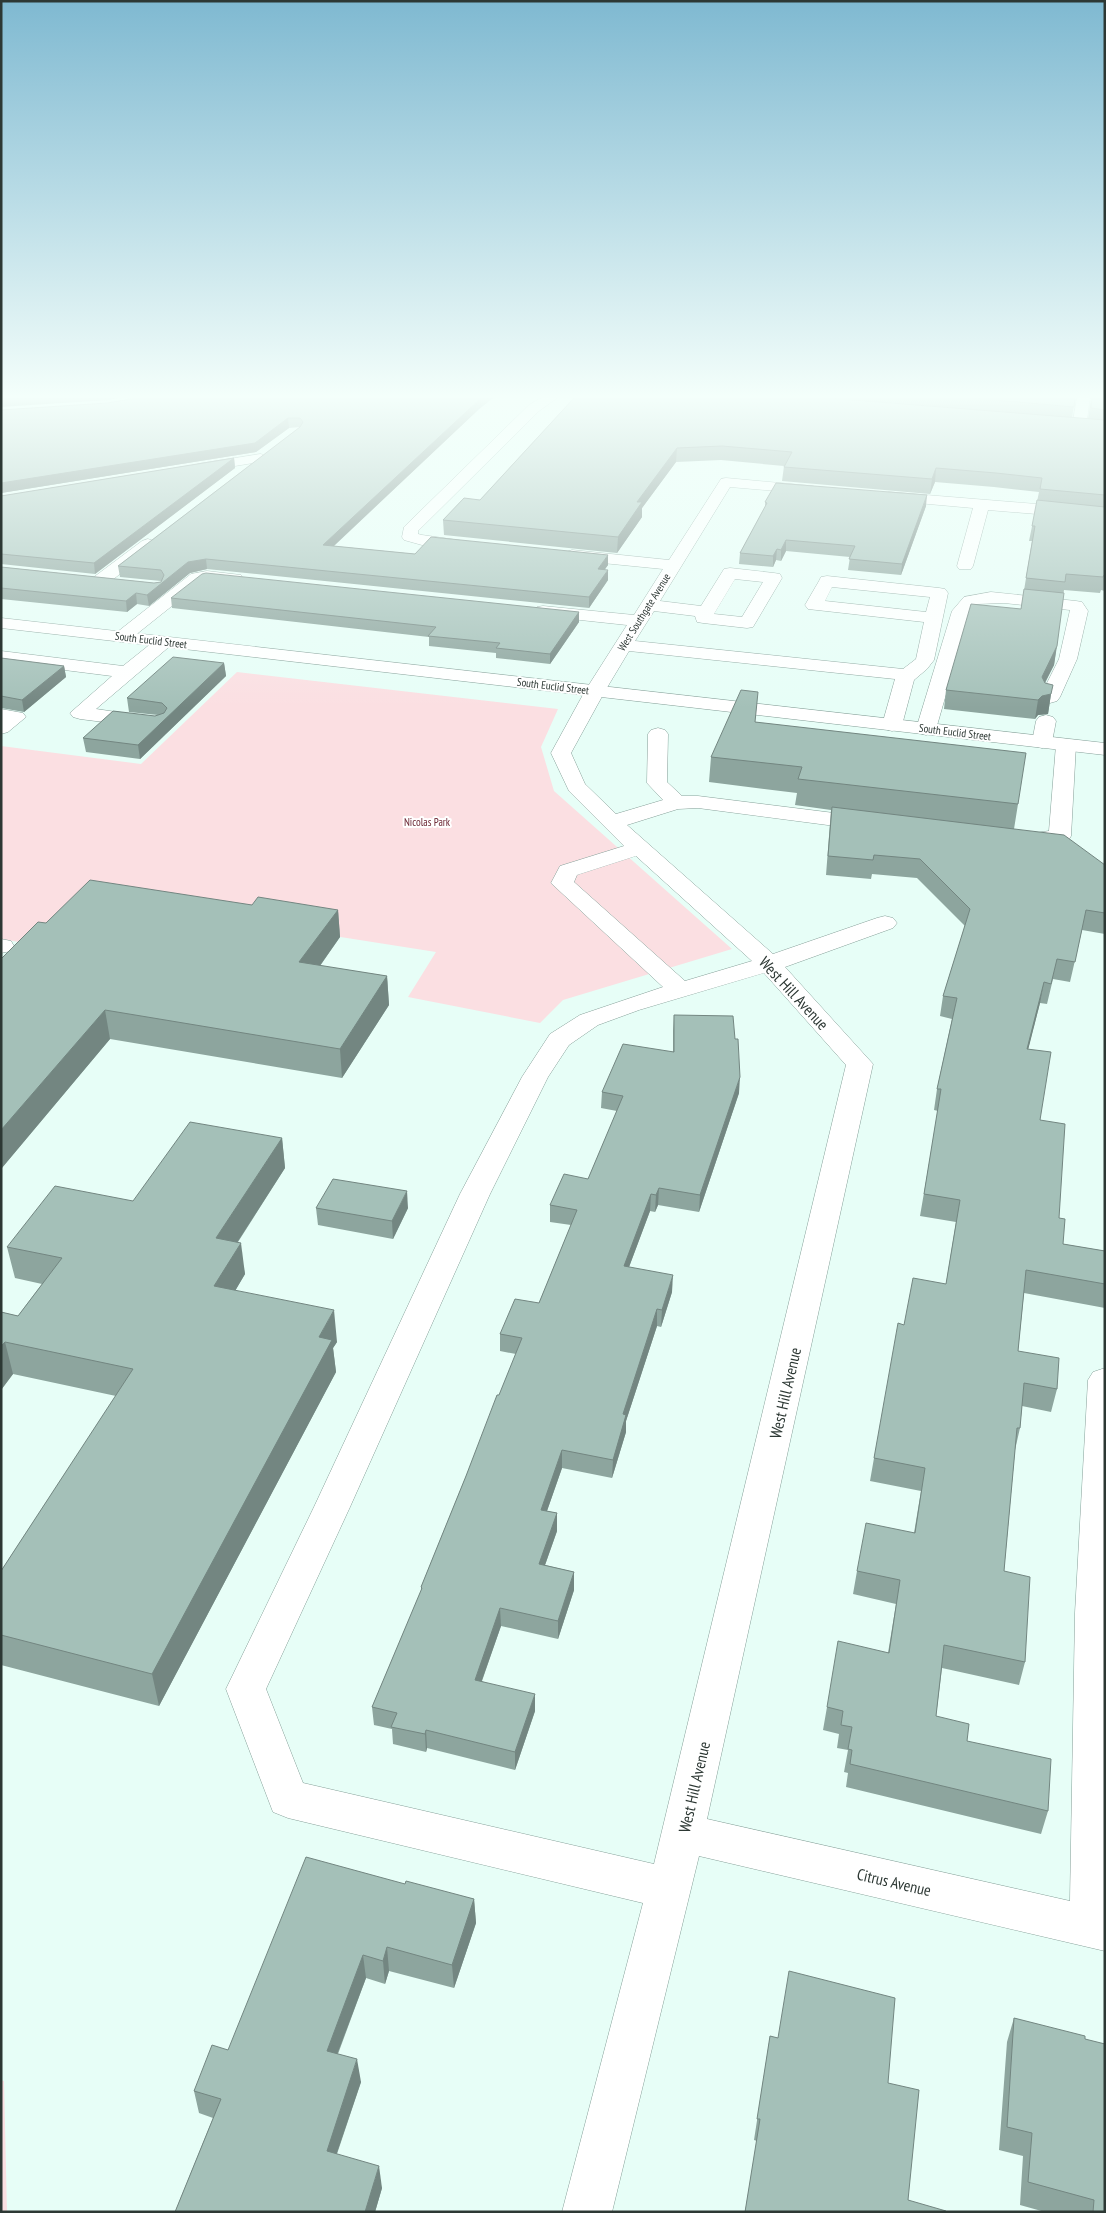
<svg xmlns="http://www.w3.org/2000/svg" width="1106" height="2213" font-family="'PT Sans Narrow',sans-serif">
	<rect width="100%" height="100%" fill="#e7fef7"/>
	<g fill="#fbdfe2">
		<path d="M237,672L558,709L541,747L554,791L732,949L563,1000L540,1023L408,997L436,952L296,930L55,948L1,939V746L141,764Z"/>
		<path d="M1,2080L4,2081L7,2212H1Z"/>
	</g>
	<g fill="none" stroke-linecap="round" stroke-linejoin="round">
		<g stroke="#86a099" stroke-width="1">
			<g id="minor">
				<path d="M541,398H557L539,411L418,531V534L422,535L471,542L473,545L471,548L465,550L422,545L404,540L402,537L404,527L529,405Z"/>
				<path d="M1077,398H1090L1086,427L1079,431L1072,427Z"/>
				<path d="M261,454L268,458L266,461L198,472L191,468L198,464Z"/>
				<path d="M726,478L812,486L817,487L819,490L817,493L812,494L730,487L660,601L701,606L724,569L730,568L774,573L780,574L782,578L753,627L747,628L703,623L697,622L695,616L654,611L635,641L903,669L916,659L924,622L808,609L805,605L819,581L821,577L827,576L939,588L945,589L948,593L934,660L927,669L914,680L902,725L899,729L892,731L885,729L882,725L895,679L629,651L605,691L571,753L585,784L616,814L663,800L647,783L648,734L651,730L658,728L665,730L668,734L667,782L682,796H698L874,818L877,823L874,828L866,830L698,808L678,809L627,825L773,954L877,918L885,916L893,918L897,923L893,928L785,967L873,1064L707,1819L1070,1901L1075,1613L1088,1380L1093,1372L1105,1368V1951L699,1856L612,2212H562L643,1903L288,1818L273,1812L226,1689L314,1507L460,1194L522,1077L550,1034L580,1015L663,987L551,883L560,866L624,846L569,791L551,753L585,691L627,625L543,616L537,615L534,611L537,607L543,606L634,615L663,569L572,560L566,558L564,555L566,552L572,550L669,560L721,479ZM735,579L763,582L742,617L714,614ZM832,587L930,597L926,612L825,601ZM636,856L752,961L685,981L574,882L577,875ZM764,973L846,1065L654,1864L303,1783L266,1689L350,1507L490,1194L548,1077L569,1045L598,1025L639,1010Z"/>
				<path d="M889,492L1073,507L1078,509L1081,512L1078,515L1073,517L988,510L973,566L971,569H959L957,566L973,508L884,500L881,497L884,494Z"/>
				<path d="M148,539L154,541L156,544L154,547L106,585H94L92,581L94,577L142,541Z"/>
				<path d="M207,571L241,575L243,579L241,583L235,584L202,582L128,641L122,642L116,641L113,637L116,633L191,574Z"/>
				<path d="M991,592L1076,601L1082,602L1088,611L1077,659L1060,697L1057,701L1050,703L1043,701L1040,697L1059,659L1070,610L1004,603L977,604L970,611L936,729L933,733L926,735L919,733L916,729L952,611L964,597Z"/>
				<path d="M164,637L170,638L173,642L170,646L96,709L150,717L153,721L150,725L143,727L80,719L73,717L70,713L112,676L1,662V651L123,666L158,638Z"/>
				<path d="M1,709L23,713L26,717L8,732L1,734Z"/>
				<path d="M1046,715L1053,717L1056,721L1052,742L1049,746L1042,748L1035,746L1032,742L1036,721L1039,717Z"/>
				<path d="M1066,739L1073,741L1076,745L1071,836L1068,841C1052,845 1031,850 1015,846L1012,841L1015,836L1049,831L1056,745L1059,741Z"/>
				<path d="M1,939L11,941L14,946L11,951L1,953Z"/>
			</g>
		</g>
		<g stroke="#86a099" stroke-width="1">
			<path id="major" d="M1,618L1105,743V755L1,628Z"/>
		</g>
		<use href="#minor" fill="#fff" fill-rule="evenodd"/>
		<use href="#major" fill="#fff" fill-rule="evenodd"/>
	</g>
	<g fill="#8da59e">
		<path d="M574,398H1075L1072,418L1088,419L1091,398H1105V591L1101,590L1100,593L1064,590L1054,665L1045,683L1051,694L1048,714L1038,715L1035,719L944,709L946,690L1021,609L1032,541H1029L1039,492L994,487L935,482L930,494L782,481L784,466L721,460L676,462L642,508V517L617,553L444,535L443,520L480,500Z"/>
		<path d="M1,410H478L334,546L415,554L608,565L605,569L608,580L589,608L207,569L190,573L149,606L137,604L127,612L1,599V567L154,583L161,582V581L120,577L118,566L300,427L289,428L256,452L1,493Z"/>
		<path d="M234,458L235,468L95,574L1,564V496Z"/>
		<path d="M765,502L926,506L901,575L848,570L850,557L786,551L781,561L776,560L773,567L739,564L740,553L765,507Z"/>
		<path d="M171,598L579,612V622L550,664L496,658V653L429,646V637L172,608Z"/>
		<path d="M1,658L64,666L66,677L24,712L1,708Z"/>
		<path d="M224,663L226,676L140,759L86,752L83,738L158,715L129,712L127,698Z"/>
		<path d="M756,722L1018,804L1014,829L1105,865V934L1082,930L1070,982L1053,979L1047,1004L1040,1003L1028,1049L1040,1120L1059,1218L1063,1244L1105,1251V1308L1024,1293L1018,1351L1057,1389L1051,1412L1022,1406L1020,1428L1015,1450L1004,1571L1025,1662L1019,1685L942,1668L936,1716L967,1741L1048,1811L1041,1834L846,1787L848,1773L844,1772L848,1750L837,1748L839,1734L823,1730L827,1707L888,1653L896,1604L853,1594L857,1571L914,1533L921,1491L870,1481L874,1458L904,1325L946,1284L956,1222L920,1216L938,1111L934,1110L937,1089L952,1019L940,1016L943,996L965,926L917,878L872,874L871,879L826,875L831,810L795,805L797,793L709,782L711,757Z"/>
		<path d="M252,905L338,910L340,937L320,966L387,976L389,1005L342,1078L110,1039L1,1169V959L46,923Z"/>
		<path d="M674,1015L739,1093L699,1212L658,1205L655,1212L650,1211L629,1267L672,1292L661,1327L657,1326L626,1421V1432L612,1478L562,1468L547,1511L557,1513V1531L545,1565L574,1572V1590L558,1639L501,1626L482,1681L535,1711L515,1770L427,1748L426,1752L393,1744L392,1729L374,1725L372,1707L421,1591V1587L466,1476L516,1354L500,1351V1334L539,1303L571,1225L550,1222V1205L588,1179L617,1111L601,1108L602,1092L673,1052V1031Z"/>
		<path d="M282,1138L285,1168L238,1242L245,1274L235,1291L337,1342L333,1348L336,1372L159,1706L1,1665V1571L116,1396L13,1374L1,1390V1312L18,1316L42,1284L15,1278L7,1247L133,1201Z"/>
		<path d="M316,1208H408L393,1239L318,1225Z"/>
		<path d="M405,1884L474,1899L476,1923L454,1988L389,1971L385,1984L366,1978L338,2054L361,2082L337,2154L382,2188L375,2212H175L213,2118L199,2113L194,2091L228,2050Z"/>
		<path d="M1014,2018L1085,2039L1105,2212H1045L1020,2205L1023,2156L999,2150L1007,2042Z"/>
		<path d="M770,2036L888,2083L908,2200L745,2212L757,2141L754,2140Z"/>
	</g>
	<g fill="#738681">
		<path d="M1,398H119L108,400L1,407Z"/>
		<path d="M481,398H493L478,410L324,555L323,545Z"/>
		<path d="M288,418L289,428L256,452L1,493V483Z"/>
		<path d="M677,448L676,462L642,508V517L617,553L618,537L637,502Z"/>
		<path d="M234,458L235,468L95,574L94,563Z"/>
		<path d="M936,468L935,482L930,494L932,479Z"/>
		<path d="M927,495L926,506L901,575L902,564Z"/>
		<path d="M786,540V551L781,561V550Z"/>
		<path d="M777,549L776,560L773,567V556Z"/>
		<path d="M608,555V565L598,579V569Z"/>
		<path d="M206,559L207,569L190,573L149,606L147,595L188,562Z"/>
		<path d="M608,570V580L589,608V597Z"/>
		<path d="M136,593L137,604L127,612L126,601Z"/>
		<path d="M579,612V622L550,664V654Z"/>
		<path d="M1057,646L1054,665L1038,696L1042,677Z"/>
		<path d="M224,663L226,676L140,759L138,745Z"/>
		<path d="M64,666L66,677L24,712L22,700Z"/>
		<path d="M1051,694L1048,714L1038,715L1035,719L1038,700L1042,696Z"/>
		<path d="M338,910L340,937L302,991L299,962Z"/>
		<path d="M387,976L389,1005L342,1078L340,1049Z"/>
		<path d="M1044,982L1040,1003L1023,1070L1027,1049Z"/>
		<path d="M105,1010L110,1039L1,1169V1130Z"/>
		<path d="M740,1077L739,1093L699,1212L700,1195Z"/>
		<path d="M282,1138L285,1168L220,1269L216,1238Z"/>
		<path d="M659,1188L658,1205L655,1212L656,1195Z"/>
		<path d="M407,1191L408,1208L393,1239L392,1221Z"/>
		<path d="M651,1194L650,1211L623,1283L624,1266Z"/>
		<path d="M241,1243L245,1274L219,1318L214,1286Z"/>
		<path d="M673,1275L672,1292L661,1327L662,1310Z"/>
		<path d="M657,1309V1326L626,1421V1432L612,1478L613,1460L623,1414Z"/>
		<path d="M334,1310L337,1342L333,1348L336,1372L159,1706L152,1674L319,1337Z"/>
		<path d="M5,1342L13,1374L1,1390V1346Z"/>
		<path d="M562,1450V1468L541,1528V1510Z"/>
		<path d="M557,1513V1531L539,1582V1564Z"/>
		<path d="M574,1572V1590L558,1639V1621Z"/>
		<path d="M500,1608L501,1626L476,1697L475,1680Z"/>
		<path d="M535,1694V1711L515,1770V1752Z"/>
		<path d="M426,1730L427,1748L426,1752L425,1734Z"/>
		<path d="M474,1899L476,1923L454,1988L452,1965Z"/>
		<path d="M387,1947L389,1971L385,1984L383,1961Z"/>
		<path d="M363,1955L366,1978L330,2073L327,2051Z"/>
		<path d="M357,2059L361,2082L330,2173L327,2151Z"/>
		<path d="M379,2166L382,2188L375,2212H365Z"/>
	</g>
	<g fill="#a4c0b8" stroke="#738681">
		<path d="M137,398H481L323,545L415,554L431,537L608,555L598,569L608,570L589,597L206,559L188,562L147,595L136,593L126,601L1,588V567L154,583L161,582L164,575L161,570L118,566L300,427L303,422L300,418H288L255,443L1,483V410L107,403Z"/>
		<path d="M574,398H828L1105,420V495L1040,489L1042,478L996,473L936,468L932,479L784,467L792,452L722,446L677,448L637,502H642L618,537L443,520L464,498L480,500Z"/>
		<path d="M972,398H1075L1074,407Z"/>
		<path d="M1092,398H1105V410L1091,408Z"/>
		<path d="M234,458L94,563L1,554V496Z"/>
		<path d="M776,483L927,495L902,564L849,559L855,546L786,540L781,550L777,549L773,556L740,553L767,503L765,502Z"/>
		<path d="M1037,500L1105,507V575H1104L1103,577L1066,574L1065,582L1026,578L1035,526H1032Z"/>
		<path d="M206,573L579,612L550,654L496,648L500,643L428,636L436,627L171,598L202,574Z"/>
		<path d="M1024,589L1064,593L1057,646L1042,677L1045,683L1053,685L1051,694L1042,696L1038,700L946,690L971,604L1021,609Z"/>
		<path d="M173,657L224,663L138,745L83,738L113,711L155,716L164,713L167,708L162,703L127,698Z"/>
		<path d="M1,658L64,666L22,700L1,696Z"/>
		<path d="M741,690L758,692L755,722L1026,753L1018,804L798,779L802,767L711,757Z"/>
		<path d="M832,807L1064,835L1105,865V913L1086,910L1075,962L1057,959L1051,984L1044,982L1027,1049L1051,1052L1040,1120L1065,1124L1059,1218L1065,1219L1063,1244L1105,1251V1284L1026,1270L1018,1351L1059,1358L1057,1389L1024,1383L1020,1428H1017L1004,1571L1030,1577L1025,1662L944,1645L936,1716L969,1724L967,1741L1051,1759L1048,1811L850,1764L852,1750L848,1749L852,1727L841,1725L843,1711L827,1707L838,1641L889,1653L900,1580L857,1571L866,1523L915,1533L925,1468L874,1458L898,1323L904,1325L913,1278L946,1284L960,1200L924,1194L941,1089H937L957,998L943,996L970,909L920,859L874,855L873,860L828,856Z"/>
		<path d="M90,880L252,905L258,897L338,910L299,962L387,976L340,1049L105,1010L1,1130V959L38,922L46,923Z"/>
		<path d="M674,1015L733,1016L735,1039H738L740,1077L700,1195L659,1188L656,1195L651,1194L624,1266L673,1275L662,1310L657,1309L623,1414L626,1415L613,1460L562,1450L541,1510L557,1513L539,1564L574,1572L558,1621L500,1608L475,1680L535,1694L515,1752L426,1730L425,1734L391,1727L397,1713L372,1707L422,1588L421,1587L466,1476L497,1395H499L522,1338L500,1334L515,1299L539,1303L577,1210L550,1205L564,1174L588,1179L623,1096L602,1092L623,1044L674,1052Z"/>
		<path d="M190,1122L282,1138L216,1238L241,1243L214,1286L334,1310L319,1337L332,1340L152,1674L1,1635V1571L133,1369L5,1342L1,1346V1312L18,1316L62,1258L7,1247L55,1186L133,1201Z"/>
		<path d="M333,1179L407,1191L392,1221L316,1208Z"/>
		<path d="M306,1857L405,1884L406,1881L474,1899L452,1965L387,1947L383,1961L363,1955L327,2051L357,2059L327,2151L379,2166L365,2212H175L221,2099L194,2091L212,2045L228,2050Z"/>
		<path d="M789,1971L895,1998L888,2083L919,2090L908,2200L946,2211V2212H745L760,2119H757L770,2036L778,2038Z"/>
		<path d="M1014,2018L1085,2036V2039L1105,2044V2212H1093L1094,2200L1028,2182L1032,2133L1007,2127Z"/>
	</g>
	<linearGradient id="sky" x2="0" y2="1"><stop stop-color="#7fb9d1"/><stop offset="0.56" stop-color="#f4fffb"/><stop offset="1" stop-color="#f4fffb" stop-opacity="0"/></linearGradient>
	<rect width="1106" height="708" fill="url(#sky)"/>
	<g text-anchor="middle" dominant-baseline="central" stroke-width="4" stroke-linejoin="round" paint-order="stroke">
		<g font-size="11" fill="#2d3834" stroke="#fff">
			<text transform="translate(644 612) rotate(-58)">West Southgate Avenue</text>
			<text transform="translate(151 640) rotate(7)">South Euclid Street</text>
			<text transform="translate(553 686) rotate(7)">South Euclid Street</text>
			<text transform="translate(955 732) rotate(7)">South Euclid Street</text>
		</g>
		<g font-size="11" fill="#6b2633" stroke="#fff">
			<text x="427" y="822">Nicolas Park</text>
		</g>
		<g font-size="16" fill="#2d3834" stroke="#fff">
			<text transform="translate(794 993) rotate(47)">West Hill Avenue</text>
			<text transform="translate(785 1393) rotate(-77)">West Hill Avenue</text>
			<text transform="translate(694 1787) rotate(-77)">West Hill Avenue</text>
			<text transform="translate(894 1882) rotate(13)">Citrus Avenue</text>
		</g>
	</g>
	<rect width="1106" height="2213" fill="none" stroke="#2d3834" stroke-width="5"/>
</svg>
